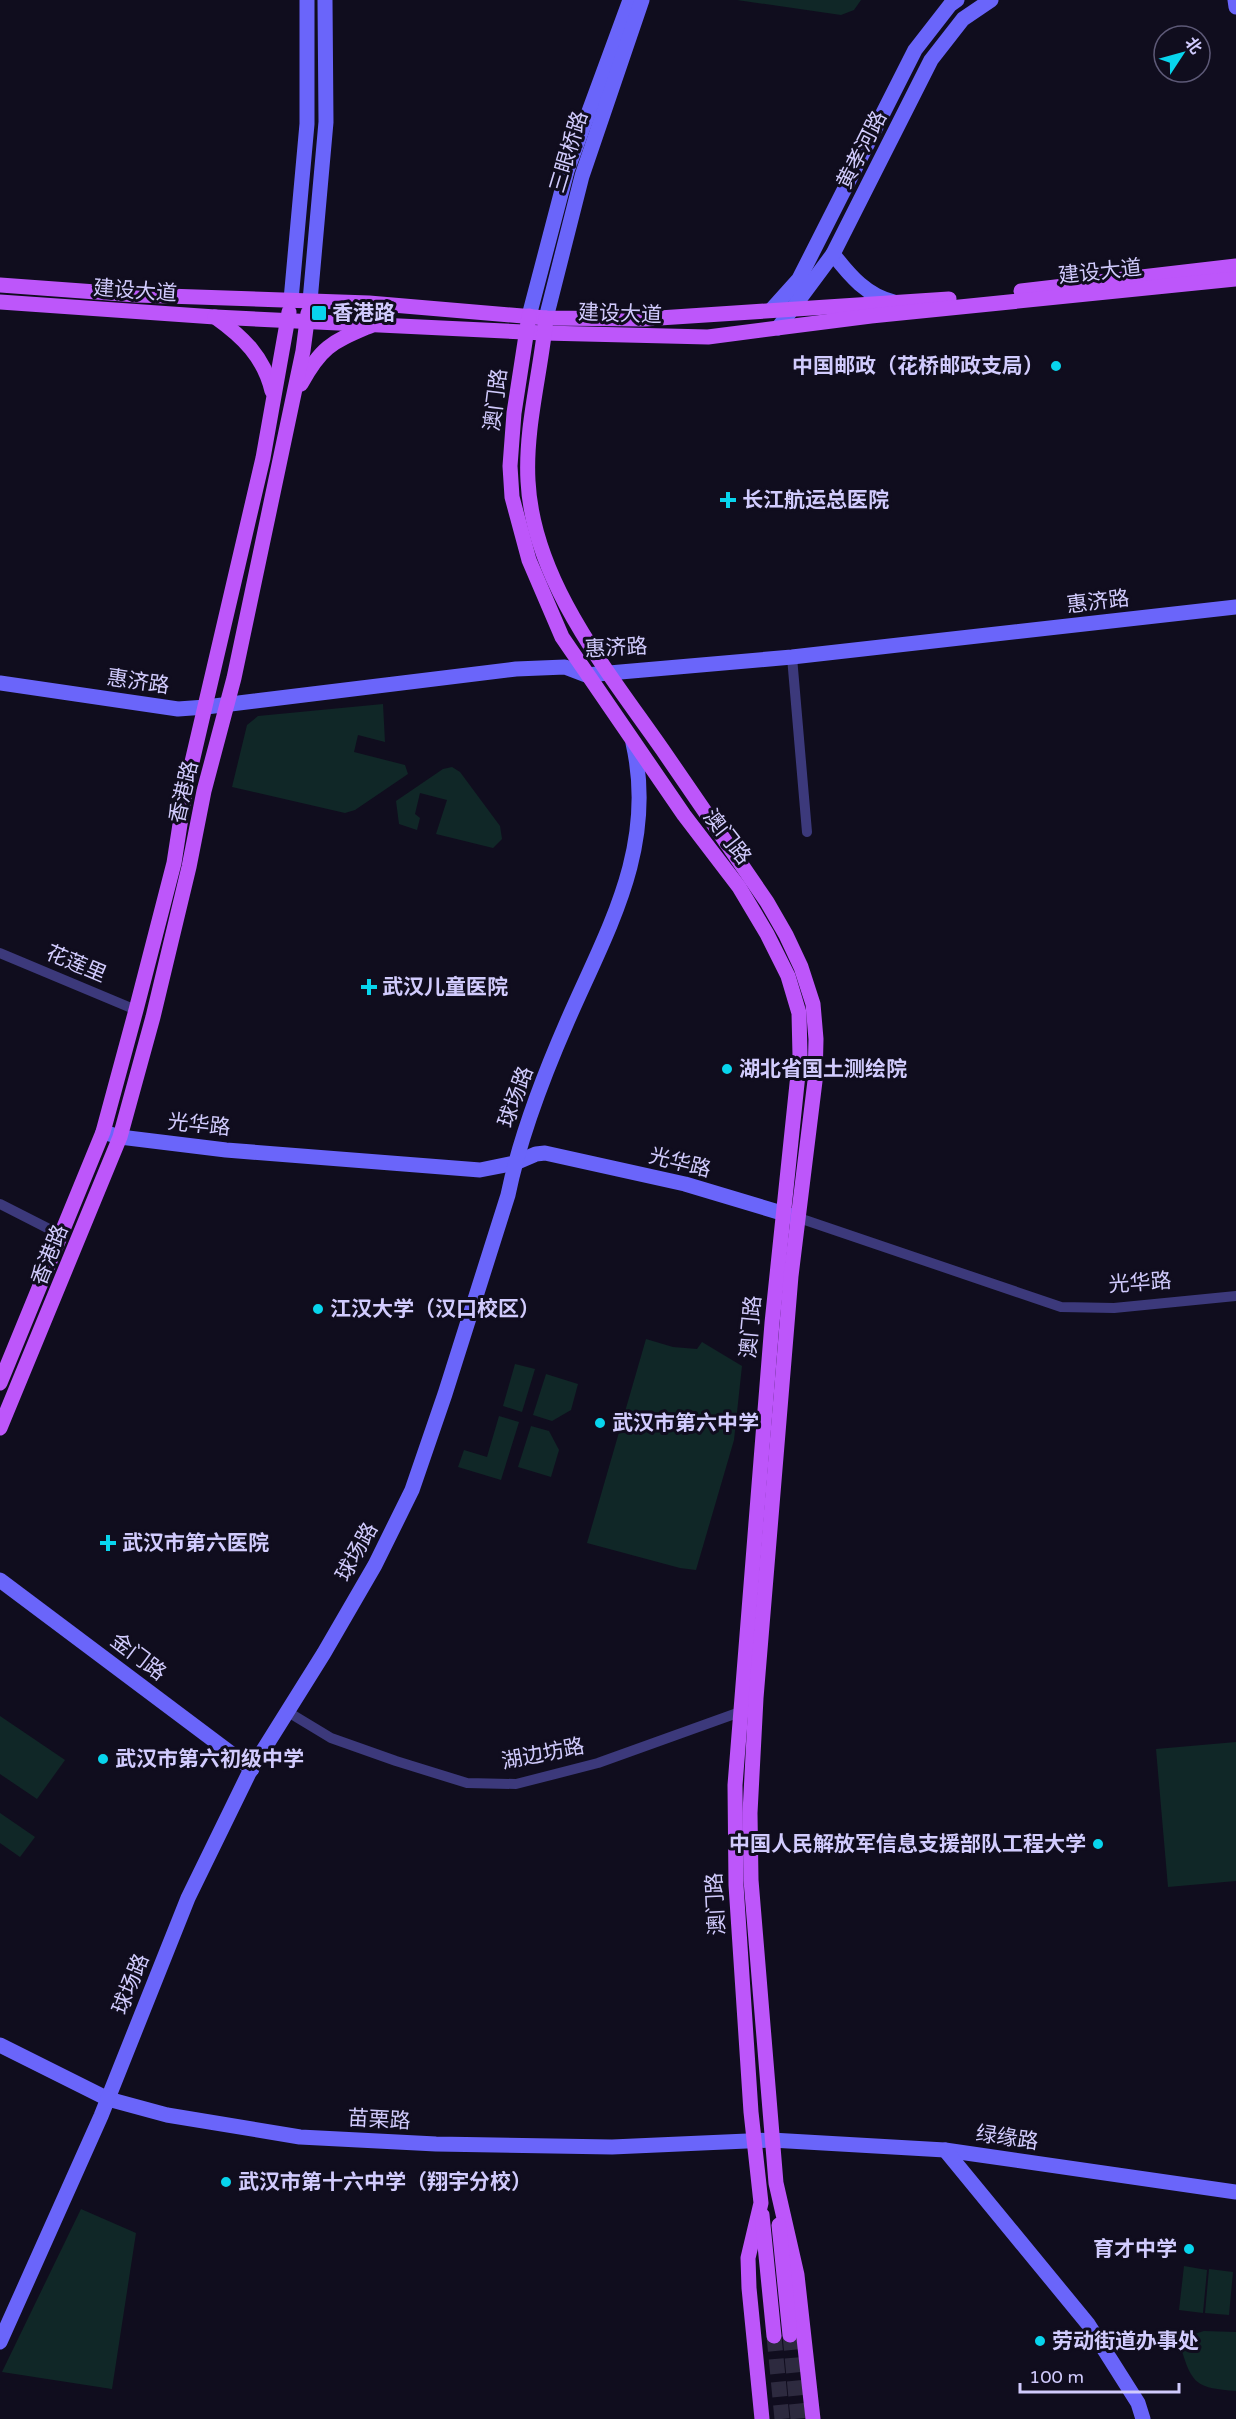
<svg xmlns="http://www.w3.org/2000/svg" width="1236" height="2419" font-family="'Varela Round','Noto Sans SC',sans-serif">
	<rect width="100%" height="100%" fill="#100d1e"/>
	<g fill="#102727">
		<path d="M737,0H861L854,10L841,15Z"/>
		<path d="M383,704L385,742L358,735L354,752L405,765L408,774L355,810L345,813L232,787L247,725L258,716Z"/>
		<path d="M452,767L460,772L500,826L502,839L493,848L436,834L447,800L420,793L415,814L420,818L417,830L399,824L396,801L443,769Z"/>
		<path d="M646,1339L673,1347L697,1349L702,1342L742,1366L734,1440L696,1570L680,1568L587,1543Z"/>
		<path d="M515,1364L535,1369L522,1412L503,1406Z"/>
		<path d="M546,1374L578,1384L571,1410L552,1421L533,1415Z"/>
		<path d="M499,1416L519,1422L501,1480L458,1467L464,1450L487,1457Z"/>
		<path d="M531,1426L549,1431L559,1450L551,1477L518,1467Z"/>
		<path d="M0,1716L65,1760L37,1799L0,1774Z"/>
		<path d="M1236,1742V1881L1168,1887L1156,1749Z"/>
		<path d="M0,1813L35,1837L20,1857L0,1843Z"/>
		<path d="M81,2209L136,2233L112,2389L2,2372Z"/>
		<path d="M1184,2266L1207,2270L1203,2313L1179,2310Z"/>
		<path d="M1209,2269L1233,2272L1229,2315L1205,2313Z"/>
		<path d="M1204,2331L1236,2332V2391C1197,2388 1192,2385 1181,2348L1191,2335Z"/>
	</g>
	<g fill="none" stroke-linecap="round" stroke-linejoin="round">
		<g stroke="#2d2a3f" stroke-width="15" stroke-dasharray="15 8" stroke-linecap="butt">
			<path d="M790,2335L798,2419"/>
			<path d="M774,2336L782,2419"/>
		</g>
		<g stroke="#3c397b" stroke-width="10">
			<path d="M792,657L807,832"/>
			<path d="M0,953L136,1010"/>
			<path d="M0,1204L61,1235"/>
			<path d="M799,1218L1061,1307L1114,1308L1236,1296"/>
			<path d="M288,1712L331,1738L396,1761L467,1783L516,1784L598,1763L740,1712"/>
		</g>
		<g stroke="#6a65fa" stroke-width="15">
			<path d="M1235,0L1236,7"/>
			<path d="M833,254C850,276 867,296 894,302"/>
			<path d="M291,300L307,124V0"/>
			<path d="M310,301L326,122L325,0"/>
			<path d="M772,309L799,279L915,50L950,5L957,0"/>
			<path d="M529,316L567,171L630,0"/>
			<path d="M546,318L582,176L642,0"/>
			<path d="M778,328L833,254L931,60L963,19L991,0"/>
			<path d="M0,683L178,709L206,707L516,669L565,667L586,675L792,657L1236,607"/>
			<path d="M103,1132L120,1137L226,1150L480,1170L515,1163L536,1154L545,1153L685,1184L795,1217"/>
			<path d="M0,1580L252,1769"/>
			<path d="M0,2045L108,2099L167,2115L300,2137L436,2144L612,2147L771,2140L945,2150L1236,2192"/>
			<path d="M945,2150L1088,2324L1138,2403L1143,2419"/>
			<path d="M0,2342L101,2116L188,1898L249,1773L324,1653L375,1565L412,1490L445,1394L508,1195C520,1136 543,1077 567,1022C607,930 657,848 633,743"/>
		</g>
		<g stroke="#bd56fa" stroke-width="15">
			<path d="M0,285L137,295L369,303L546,318L644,319L949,299"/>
			<path d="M1021,291L1236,266"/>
			<path d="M0,302L215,317L544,333L708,337L871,316L1236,279"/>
			<path d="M529,316L514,413L510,466L512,497L529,560L562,637L684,815L739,887L767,934L788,976L799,1013L800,1055L772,1323L735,1785L736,1885L751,2112L761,2203L748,2258L749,2288L762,2419"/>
			<path d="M215,317C243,337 264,357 272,391"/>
			<path d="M546,318C541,372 525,427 528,481C533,581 607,670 662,749C697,800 732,851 767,902L786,935L801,967L813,1004L816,1039L815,1081L791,1276L756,1698L750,1813L751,1880L776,2183L797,2275L813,2419"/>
			<path d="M301,384C322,345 333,342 372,325"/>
			<path d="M0,1383L103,1132L136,1010L174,863L185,792L263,458L289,312"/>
			<path d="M0,1428L120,1137L153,1017L189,867L204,791L234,678L303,351L308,313"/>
			<path d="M762,2215L774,2336"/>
			<path d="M779,2225L790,2335"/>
		</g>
	</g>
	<g fill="#08d5ed" stroke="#100d1e" stroke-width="2">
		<rect x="311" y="305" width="16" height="16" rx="3"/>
		<circle cx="1056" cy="366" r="6"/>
		<path d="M725 491h6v6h6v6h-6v6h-6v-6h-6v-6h6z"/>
		<path d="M366 978h6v6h6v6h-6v6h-6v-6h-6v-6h6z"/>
		<circle cx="727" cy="1069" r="6"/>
		<circle cx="318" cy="1309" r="6"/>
		<circle cx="600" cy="1423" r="6"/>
		<path d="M105 1534h6v6h6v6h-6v6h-6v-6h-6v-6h6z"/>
		<circle cx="103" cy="1759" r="6"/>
		<circle cx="1098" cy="1844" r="6"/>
		<circle cx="226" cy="2182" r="6"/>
		<circle cx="1189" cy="2249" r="6"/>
		<circle cx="1040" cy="2341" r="6"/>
	</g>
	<g text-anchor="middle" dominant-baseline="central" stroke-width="6" stroke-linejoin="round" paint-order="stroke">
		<g font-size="21" fill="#d1cbfd" stroke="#100d1e">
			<text transform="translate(862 150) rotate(-63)">黄孝河路</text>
			<text transform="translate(569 152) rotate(-73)">三眼桥路</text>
			<text transform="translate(1100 272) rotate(-6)">建设大道</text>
			<text transform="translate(135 291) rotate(4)">建设大道</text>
			<text transform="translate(620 314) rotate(2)">建设大道</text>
			<text transform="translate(496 400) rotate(-83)">澳门路</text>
			<text transform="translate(1098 602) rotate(-7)">惠济路</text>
			<text transform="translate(616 648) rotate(-3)">惠济路</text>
			<text transform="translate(138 682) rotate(8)">惠济路</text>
			<text transform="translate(184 792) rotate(-77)">香港路</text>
			<text transform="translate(727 837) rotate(52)">澳门路</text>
			<text transform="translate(76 964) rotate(23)">花莲里</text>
			<text transform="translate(516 1097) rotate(-70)">球场路</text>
			<text transform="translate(199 1125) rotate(6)">光华路</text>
			<text transform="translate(680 1163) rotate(14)">光华路</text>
			<text transform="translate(50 1255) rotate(-68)">香港路</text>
			<text transform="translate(1140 1283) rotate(-4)">光华路</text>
			<text transform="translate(751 1327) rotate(-85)">澳门路</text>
			<text transform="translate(357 1552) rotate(-61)">球场路</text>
			<text transform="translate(138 1657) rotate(37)">金门路</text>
			<text transform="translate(543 1754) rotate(-11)">湖边坊路</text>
			<text transform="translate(716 1904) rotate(-93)">澳门路</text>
			<text transform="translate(131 1984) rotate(-68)">球场路</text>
			<text transform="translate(379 2120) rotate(3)">苗栗路</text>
			<text transform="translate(1007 2138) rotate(8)">绿缘路</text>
		</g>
		<g font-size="21" font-weight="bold" fill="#d1cbfd" stroke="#100d1e" text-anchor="start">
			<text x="332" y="313">香港路</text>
			<text x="1044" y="366" text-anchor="end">中国邮政（花桥邮政支局）</text>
			<text x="742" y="500">长江航运总医院</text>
			<text x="382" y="987">武汉儿童医院</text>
			<text x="739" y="1069">湖北省国土测绘院</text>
			<text x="330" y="1309">江汉大学（汉口校区）</text>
			<text x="612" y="1423">武汉市第六中学</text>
			<text x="122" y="1543">武汉市第六医院</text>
			<text x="115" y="1759">武汉市第六初级中学</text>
			<text x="1086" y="1844" text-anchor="end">中国人民解放军信息支援部队工程大学</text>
			<text x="238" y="2182">武汉市第十六中学（翔宇分校）</text>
			<text x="1177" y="2249" text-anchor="end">育才中学</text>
			<text x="1052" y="2341">劳动街道办事处</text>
		</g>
	</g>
	<g transform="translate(1182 54) rotate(54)"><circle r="28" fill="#100d1e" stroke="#5d5977" stroke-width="1.5"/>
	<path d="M0-4.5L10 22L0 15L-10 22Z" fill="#08d5ed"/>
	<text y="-9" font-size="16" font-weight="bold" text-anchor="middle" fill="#d1cbfd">北</text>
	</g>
	<path d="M1020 2383v9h159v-9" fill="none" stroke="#d1cbfd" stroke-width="3"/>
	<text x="1029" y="2383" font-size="18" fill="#d1cbfd" stroke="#100d1e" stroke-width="4.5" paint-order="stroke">100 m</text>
</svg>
